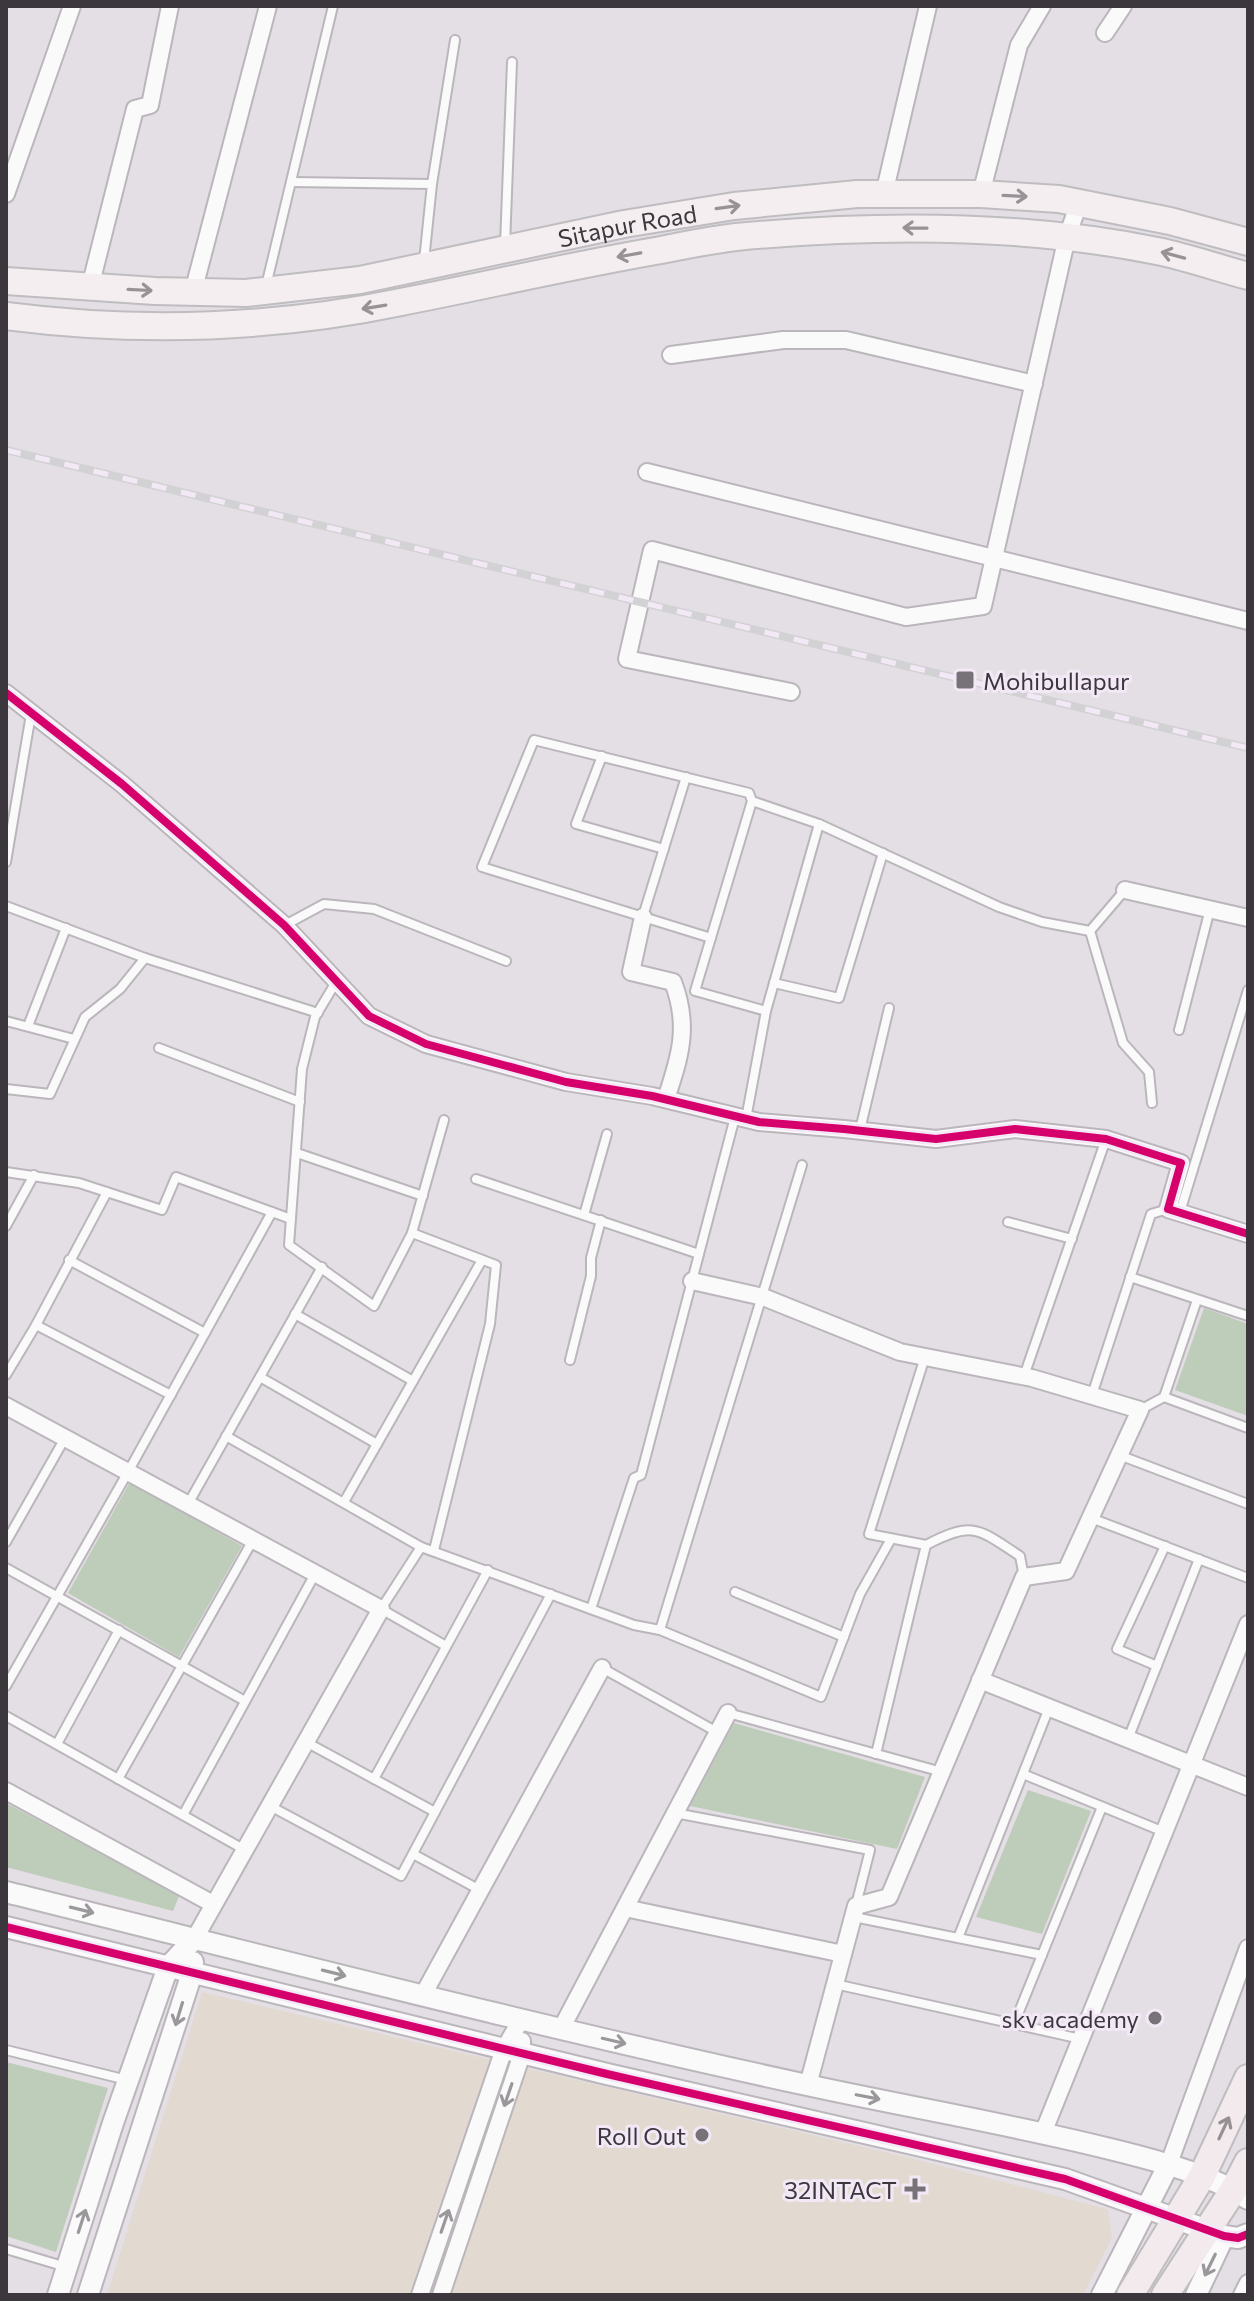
<svg xmlns="http://www.w3.org/2000/svg" width="1254" height="2301" font-family="Commissioner,sans-serif">
	<rect width="100%" height="100%" fill="#e4dfe5"/>
	<path fill="#e2d9d1" d="M202,1992L906,2157L1108,2209L1112,2238L1083,2295H107Z"/>
	<g fill="#beccba">
		<path d="M1204,1308L1248,1324V1416L1175,1390Z"/>
		<path d="M130,1482L242,1546L179,1657L68,1593Z"/>
		<path d="M734,1723L925,1777L897,1849L690,1806Z"/>
		<path d="M1028,1790L1091,1811L1042,1934L976,1917Z"/>
		<path d="M6,1803L179,1896L173,1911L6,1867Z"/>
		<path d="M6,2062L108,2088L56,2252L6,2236Z"/>
	</g>
	<g fill="none" stroke-linecap="round" stroke-linejoin="round">
		<g stroke="#bab6bb" stroke-width="12">
			<g id="service">
				<path d="M291,182L432,184L424,261"/>
				<path d="M432,184L455,40"/>
				<path d="M505,245L512,62"/>
				<path d="M266,286L333,6"/>
				<path d="M602,756L576,824L664,849"/>
				<path d="M752,801L695,991L766,1011"/>
				<path d="M6,862L31,714"/>
				<path d="M1125,890L1090,931L1123,1043L1149,1072L1152,1103"/>
				<path d="M6,906L145,958L318,1013"/>
				<path d="M643,916L686,777"/>
				<path d="M285,925L324,904L374,909L506,961"/>
				<path d="M711,938L482,867L534,740L749,793L752,801L819,824L999,907L1042,922L1090,931"/>
				<path d="M336,982L315,1017L302,1069L289,1245L374,1306L412,1233L444,1120"/>
				<path d="M774,983L839,998L883,853"/>
				<path d="M6,1021L74,1039"/>
				<path d="M28,1026L66,928"/>
				<path d="M1179,1030L1210,909"/>
				<path d="M159,1048L300,1102"/>
				<path d="M6,1089L50,1094L85,1017L120,989L145,958"/>
				<path d="M746,1119L766,1011L819,824"/>
				<path d="M860,1130L889,1008"/>
				<path d="M297,1153L423,1196"/>
				<path d="M6,1172L79,1183L162,1210L176,1177L291,1219"/>
				<path d="M476,1179L699,1254"/>
				<path d="M1180,1212L1248,990"/>
				<path d="M584,1215L607,1134"/>
				<path d="M1008,1222L1072,1239"/>
				<path d="M6,1226L34,1175"/>
				<path d="M412,1233L496,1265L490,1324L434,1550"/>
				<path d="M69,1260L205,1333"/>
				<path d="M1130,1277L1248,1316"/>
				<path d="M295,1314L413,1381"/>
				<path d="M36,1325L171,1395"/>
				<path d="M925,1357L869,1534L926,1545"/>
				<path d="M570,1360L591,1276V1258L601,1220"/>
				<path d="M6,1375L36,1325L107,1192"/>
				<path d="M1024,1376L1106,1139"/>
				<path d="M260,1377L377,1444"/>
				<path d="M1092,1395L1151,1214L1168,1209"/>
				<path d="M1164,1397L1248,1428"/>
				<path d="M1140,1410L1164,1397L1197,1300"/>
				<path d="M226,1436L421,1547L634,1625L660,1630L821,1697L860,1594L891,1539"/>
				<path d="M1119,1455L1248,1504"/>
				<path d="M344,1502L482,1260"/>
				<path d="M188,1504L322,1267"/>
				<path d="M1091,1518L1248,1578"/>
				<path d="M6,1542L65,1438"/>
				<path d="M421,1547L381,1609L446,1646"/>
				<path d="M6,1568L245,1701"/>
				<path d="M735,1592L844,1637"/>
				<path d="M591,1609L634,1478L641,1475L735,1117"/>
				<path d="M660,1630L802,1165"/>
				<path d="M1157,1666L1117,1649L1165,1546"/>
				<path d="M602,1668L717,1732"/>
				<path d="M6,1686L128,1472L272,1212"/>
				<path d="M728,1713L942,1772"/>
				<path d="M6,1716L245,1850"/>
				<path d="M1128,1739L1199,1559"/>
				<path d="M306,1742L435,1812"/>
				<path d="M57,1744L119,1630"/>
				<path d="M876,1754L926,1545C974,1520 978,1529 1020,1556L1024,1577"/>
				<path d="M1023,1774L1164,1832"/>
				<path d="M118,1779L253,1540"/>
				<path d="M374,1779L488,1570"/>
				<path d="M270,1806L401,1876L551,1594"/>
				<path d="M675,1813L870,1850L856,1905"/>
				<path d="M183,1815L315,1574"/>
				<path d="M413,1854L480,1890"/>
				<path d="M854,1917L1042,1955"/>
				<path d="M958,1938L1049,1708"/>
				<path d="M835,1984L1081,2039"/>
				<path d="M1014,2024L1102,1807"/>
				<path d="M6,2050L127,2080"/>
				<path d="M6,2249L66,2267"/>
			</g>
		</g>
		<g stroke="#bab6bb" stroke-width="20">
			<g id="minor">
				<path d="M1105,33L1123,6"/>
				<path d="M6,194L72,6"/>
				<path d="M884,194L928,6"/>
				<path d="M981,194L1019,45L1042,6"/>
				<path d="M90,287L135,109L150,105L170,6"/>
				<path d="M193,292L268,6"/>
				<path d="M671,355L783,340H846L1034,384"/>
				<path d="M647,472L1248,621"/>
				<path d="M791,692L627,659L652,550L906,617L983,606L1067,237L1079,203"/>
				<path d="M6,693L122,784L284,925L369,1016L426,1044L566,1082L652,1096L759,1122L844,1129L936,1139L1015,1129L1106,1139L1181,1163L1168,1209L1248,1234"/>
				<path d="M1125,890L1248,918"/>
				<path d="M643,917L631,972L673,982C690,1026 680,1057 666,1099"/>
				<path d="M692,1281L763,1297L900,1352L1032,1378L1140,1410L1066,1571L1024,1577L889,1897L856,1906L808,2085"/>
				<path d="M6,1406L381,1609L195,1938"/>
				<path d="M980,1680L1248,1787"/>
				<path d="M6,1791L213,1904"/>
				<path d="M625,1908L843,1954"/>
				<path d="M423,1995L602,1668"/>
				<path d="M561,2029L728,1713"/>
				<path d="M1043,2133L1248,1624"/>
				<path d="M1168,2166L1248,1948"/>
				<path d="M420,2295L504,2049L521,2020"/>
				<path d="M441,2295L522,2054V2041"/>
				<path d="M1242,2295L1248,2283"/>
			</g>
		</g>
		<g stroke="#bab6bb" stroke-width="24">
			<g id="tertiary">
				<path d="M6,1892C273,1958 539,2027 807,2085C908,2107 1010,2124 1110,2149C1151,2159 1213,2175 1248,2199"/>
				<path d="M6,1927L607,2074L1065,2179L1224,2236L1238,2238L1248,2234"/>
				<path d="M58,2295L113,2123L168,1967L195,1938"/>
				<path d="M88,2295L192,1973L193,1962"/>
				<path d="M1102,2295L1168,2166"/>
				<path d="M1196,2295L1224,2236"/>
			</g>
		</g>
		<g stroke="#bfbdc0" stroke-width="30">
			<g id="primary">
				<path id="s1" d="M6,281L155,291L246,293L360,280L624,224L734,206L857,194H981L1059,199L1170,221L1248,242"/>
				<path d="M6,316C138,333 271,329 401,302C488,285 574,265 661,250C686,245 711,240 736,237C875,224 1019,223 1157,251C1187,257 1218,268 1248,276"/>
			</g>
		</g>
		<g stroke="#bfbdc0" stroke-width="30">
			<g id="trunk">
				<path d="M1130,2295L1201,2178L1248,2078"/>
				<path d="M1165,2295L1234,2189L1248,2162"/>
			</g>
		</g>
		<use href="#service" stroke="#fbfafb" stroke-width="8"/>
		<use href="#minor" stroke="#fbfafb" stroke-width="16"/>
		<use href="#tertiary" stroke="#fbfafb" stroke-width="20"/>
		<use href="#primary" stroke="#f4eef0" stroke-width="26"/>
		<use href="#trunk" stroke="#f2eaec" stroke-width="26"/>
		<g stroke="#d2d1d3" stroke-width="8">
			<path id="rail" d="M6,450L1248,748"/>
		</g>
		<use href="#rail" stroke="#f3e9f6" stroke-width="5" stroke-dasharray="15" stroke-linecap="butt"/>
		<g stroke="#f3e9f6" stroke-width="13">
			<g id="cycleway">
				<path d="M6,693L122,784L284,925L369,1016L426,1044L566,1082L652,1096L759,1122L844,1129L936,1139L1015,1129L1106,1139L1181,1163L1168,1209L1248,1234"/>
				<path d="M6,1927L607,2074L1065,2179L1224,2236L1238,2238L1248,2234"/>
			</g>
		</g>
		<use href="#cycleway" stroke="#d6006c" stroke-width="8"/>
	</g>
	<defs><path id="oneway-shaft" d="M-6 0H5M1.5-3L5.5 0L1.5 3" fill="none" stroke-width="1.6" stroke-linecap="round" stroke-linejoin="round" transform="scale(2)"/></defs>
	<g stroke="#989296">
		<use href="#oneway-shaft" transform="translate(1015 196) rotate(3)"/>
		<use href="#oneway-shaft" transform="translate(728 207) rotate(-8)"/>
		<use href="#oneway-shaft" transform="translate(915 228) rotate(-179)"/>
		<use href="#oneway-shaft" transform="translate(629 255) rotate(170)"/>
		<use href="#oneway-shaft" transform="translate(1173 255) rotate(-165)"/>
		<use href="#oneway-shaft" transform="translate(140 290) rotate(3)"/>
		<use href="#oneway-shaft" transform="translate(374 307) rotate(171)"/>
	</g>
	<g stroke="#9b989c">
		<use href="#oneway-shaft" transform="translate(82 1910) rotate(14)"/>
		<use href="#oneway-shaft" transform="translate(334 1973) rotate(14)"/>
		<use href="#oneway-shaft" transform="translate(179 2014) rotate(107)"/>
		<use href="#oneway-shaft" transform="translate(614 2041) rotate(13)"/>
		<use href="#oneway-shaft" transform="translate(508 2095) rotate(109)"/>
		<use href="#oneway-shaft" transform="translate(868 2097) rotate(11)"/>
		<use href="#oneway-shaft" transform="translate(82 2221) rotate(-72)"/>
		<use href="#oneway-shaft" transform="translate(445 2221) rotate(-71)"/>
		<use href="#oneway-shaft" transform="translate(1210 2265) rotate(116)"/>
	</g>
	<use stroke="#969094" href="#oneway-shaft" transform="translate(1224 2128) rotate(-65)"/>
	<g fill="#767277" stroke="#f3e9f6" stroke-width="3">
		<rect x="955" y="670" width="20" height="20" rx="4"/>
		<circle cx="1155" cy="2018" r="8"/>
		<circle cx="702" cy="2135" r="8"/>
		<path d="M911 2177h8v8h8v8h-8v8h-8v-8h-8v-8h8z"/>
	</g>
	<g text-anchor="middle" dominant-baseline="central" stroke-width="6" stroke-linejoin="round" paint-order="stroke">
		<g font-size="24" fill="#3b373c" stroke="#f3e9f6">
			<text stroke="none"><textPath href="#s1" startOffset="628">Sitapur Road</textPath></text>
		</g>
		<g font-size="24" fill="#3b373c" stroke="#f3e9f6" text-anchor="end">
			<text x="983" y="680" text-anchor="start">Mohibullapur</text>
			<text x="1139" y="2018">skv academy</text>
			<text x="686" y="2135">Roll Out</text>
			<text x="897" y="2189">32INTACT</text>
		</g>
	</g>
	<rect width="1254" height="2301" fill="none" stroke="#3b373c" stroke-width="16"/>
</svg>
